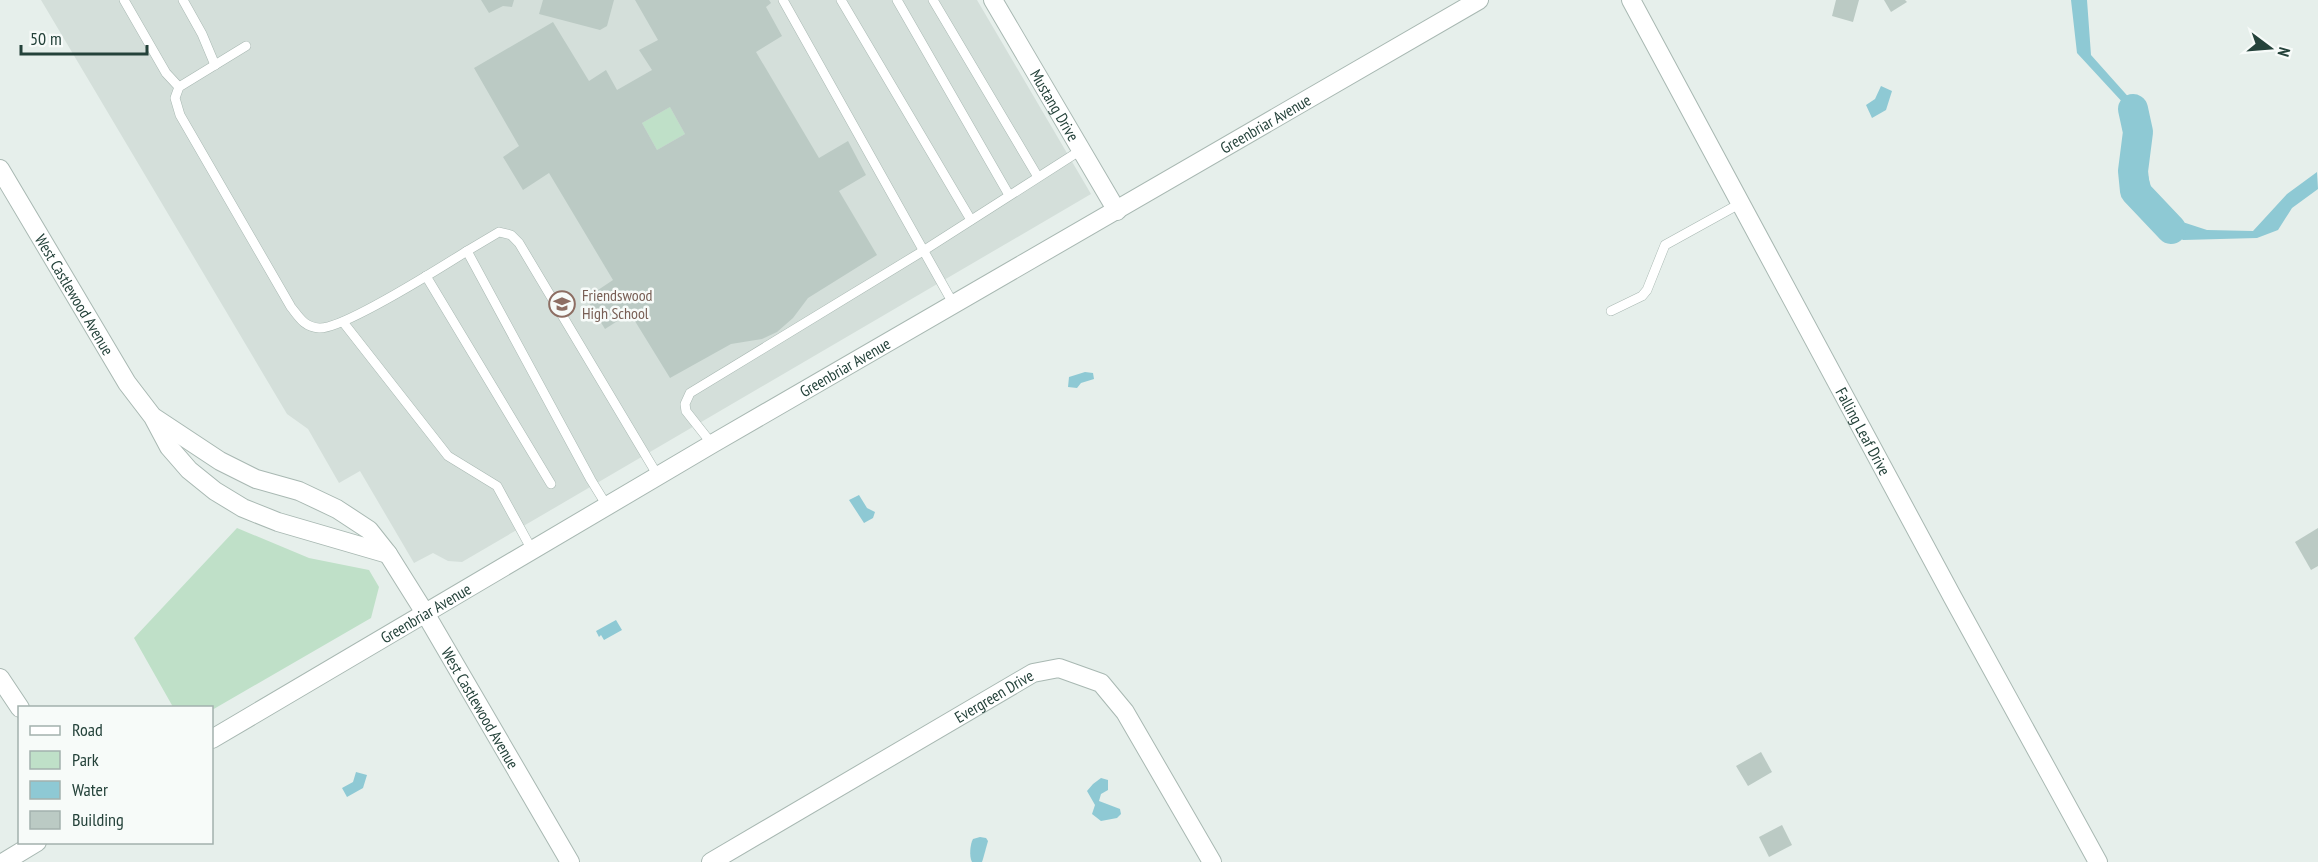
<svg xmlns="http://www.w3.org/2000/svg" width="2318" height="862" font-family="'PT Sans Narrow',sans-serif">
	<rect width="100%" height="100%" fill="#e6efeb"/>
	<path fill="#d4dfda" d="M41,0H977L1091,194L462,562L448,561L433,553L414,563L360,471L339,483L308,429L287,414Z"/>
	<g fill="#bfe0c8">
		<path d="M670,107L685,134L657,150L642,123Z"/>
		<path d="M237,528L309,558L369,570L379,587L371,618L212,710V708L173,707L134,638Z"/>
	</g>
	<g fill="#8ec9d4">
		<path d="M2071,0H2087L2091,55L2141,111L2144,160L2158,214L2207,230L2253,231L2287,194L2317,172L2318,189L2292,208L2278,230L2257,238L2183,240L2159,225L2142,200L2137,152L2125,105L2077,53Z"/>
		<path d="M1881,86L1892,91L1886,110L1872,118L1866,105L1875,99Z"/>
		<path d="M1085,372L1093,373L1094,379L1081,383L1077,388L1068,387L1069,377Z"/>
		<path d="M859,495L867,508L875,512L873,518L864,523L849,500Z"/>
		<path d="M616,620L622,630L604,640L601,635L599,637L596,631Z"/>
		<path d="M356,772L367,775L363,788L347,797L342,788L353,782Z"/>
		<path d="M1101,778L1108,780V790L1101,794L1099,801L1120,809L1121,814L1117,818L1101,821L1092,814L1095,805L1087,791L1093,784Z"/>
		<path d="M980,837L986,838L988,841L983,859L982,862H972C969,857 970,844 973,839Z"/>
	</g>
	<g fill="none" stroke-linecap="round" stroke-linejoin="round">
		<path stroke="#8ec9d4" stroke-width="30" d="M2133,109L2138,132L2133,171L2135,191L2171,229"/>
	</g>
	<g fill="#bbcac4" fill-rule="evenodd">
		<path d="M481,0H514L512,7L503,6L489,13Z"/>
		<path d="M543,0H614L607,26L600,30L539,14Z"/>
		<path d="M635,0H769L771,3L766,7L782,36L756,52L819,158L848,141L866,175L839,191L877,255L808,298L793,318L777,332L762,339L731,344L670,378L630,313L605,329L586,298L613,280L549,173L523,190L503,157L519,146L474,68L553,22L589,81L606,70L617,90L652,70L639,50L658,40ZM670,107L685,134L657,150L642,123Z"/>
		<path d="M1836,0H1859L1853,22L1832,16Z"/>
		<path d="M1884,0H1905L1907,2L1891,12Z"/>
		<path d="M2318,528V566L2311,570L2295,542Z"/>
		<path d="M1761,752L1772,772L1748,786L1736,766Z"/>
		<path d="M1782,825L1792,845L1769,857L1759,837Z"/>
	</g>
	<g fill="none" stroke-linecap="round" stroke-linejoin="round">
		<g stroke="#a8b8b2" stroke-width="10">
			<g id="service">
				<path d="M124,0L166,73L179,87"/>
				<path d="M183,0L202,34L215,65"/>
				<path d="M783,0L954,305"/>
				<path d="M841,0L971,220"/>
				<path d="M897,0L1009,195"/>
				<path d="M933,0L1038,177"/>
				<path d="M246,46L179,87L175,98L180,115L291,307C299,317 304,327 319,328C342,330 443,266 467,251"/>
				<path d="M426,276L551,484"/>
				<path d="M1611,311L1642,296L1647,290L1665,245L1741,203"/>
				<path d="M343,322L448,456L497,486L532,550"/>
				<path d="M712,444L686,411L685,404L690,393L923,251L1081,150"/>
				<path d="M607,506L591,480L467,251L499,232L511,235L519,243L658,476"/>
			</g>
		</g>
		<g stroke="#a8b8b2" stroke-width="20">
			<g id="minor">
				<path id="s1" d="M993,0L1117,211"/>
				<path id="s2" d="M1631,0L1953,598L2098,862"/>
				<path id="s3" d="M0,169L127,383L153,417L169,447L189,470L215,491L243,508L278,522L388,554"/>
				<path d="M155,418L220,461L256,479L299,491L337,509L369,530L388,554L425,613"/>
				<path d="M0,678L20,708"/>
				<path id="s4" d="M212,739L712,444L1479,0"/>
				<path d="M4,862L37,842"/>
				<path id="s5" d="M711,862L1033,673L1059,668L1101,683L1125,712L1212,862"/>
			</g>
		</g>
		<g stroke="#a8b8b2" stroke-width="20">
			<g id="tertiary">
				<path id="s6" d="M425,613L570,862"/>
			</g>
		</g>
		<use href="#service" stroke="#fff" stroke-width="9"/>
		<use href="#minor" stroke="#fff" stroke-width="18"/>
		<use href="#tertiary" stroke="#fff" stroke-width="18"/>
	</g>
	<defs>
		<g id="school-ring" transform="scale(1.35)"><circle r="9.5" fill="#f7fbf9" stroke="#8d6e63" stroke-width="1.5"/><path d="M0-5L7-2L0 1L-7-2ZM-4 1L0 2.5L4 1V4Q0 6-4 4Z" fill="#8d6e63"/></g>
	</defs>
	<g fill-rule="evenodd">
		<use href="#school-ring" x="562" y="304"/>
	</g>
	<g text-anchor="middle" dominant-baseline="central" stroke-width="5" stroke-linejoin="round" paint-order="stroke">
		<g font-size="16" fill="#24423a" stroke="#f7fbf9">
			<text stroke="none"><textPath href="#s1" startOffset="122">Mustang Drive</textPath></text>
			<text stroke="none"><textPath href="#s4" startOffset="1220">Greenbriar Avenue</textPath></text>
			<text stroke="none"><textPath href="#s3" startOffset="146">West Castlewood Avenue</textPath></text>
			<text stroke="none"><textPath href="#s4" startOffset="734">Greenbriar Avenue</textPath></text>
			<text stroke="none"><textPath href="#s2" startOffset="490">Falling Leaf Drive</textPath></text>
			<text stroke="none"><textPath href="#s4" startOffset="248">Greenbriar Avenue</textPath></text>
			<text stroke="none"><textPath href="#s5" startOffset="328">Evergreen Drive</textPath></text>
			<text stroke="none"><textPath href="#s6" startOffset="110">West Castlewood Avenue</textPath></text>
		</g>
		<g font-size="16" fill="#785e54" stroke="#f7fbf9" text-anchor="start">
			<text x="582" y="295">Friendswood<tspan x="582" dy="18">High School</tspan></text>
		</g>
	</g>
	<rect x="18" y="706" width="195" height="138" fill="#f7fbf9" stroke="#a3b1ad" stroke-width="1.5"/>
	<rect x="30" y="726" width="30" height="9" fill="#ffffff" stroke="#a3b1ad" stroke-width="1.5"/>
	<text x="72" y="736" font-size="18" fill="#24423a">Road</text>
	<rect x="30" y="751" width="30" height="18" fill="#bfe0c8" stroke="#a3b1ad" stroke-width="1.5"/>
	<text x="72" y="766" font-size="18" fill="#24423a">Park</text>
	<rect x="30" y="781" width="30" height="18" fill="#8ec9d4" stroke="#a3b1ad" stroke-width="1.5"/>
	<text x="72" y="796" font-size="18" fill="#24423a">Water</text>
	<rect x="30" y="811" width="30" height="18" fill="#bbcac4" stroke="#a3b1ad" stroke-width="1.5"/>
	<text x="72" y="826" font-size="18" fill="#24423a">Building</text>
	<g transform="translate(2270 48) rotate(106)" stroke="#f7fbf9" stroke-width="4.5" paint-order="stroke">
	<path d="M0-4.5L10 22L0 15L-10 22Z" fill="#24423a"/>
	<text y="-9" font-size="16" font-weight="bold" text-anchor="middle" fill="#24423a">N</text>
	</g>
	<path d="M21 45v9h126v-9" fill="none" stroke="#24423a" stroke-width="3"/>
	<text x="30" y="45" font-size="18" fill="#24423a" stroke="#f7fbf9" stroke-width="4.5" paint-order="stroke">50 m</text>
</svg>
